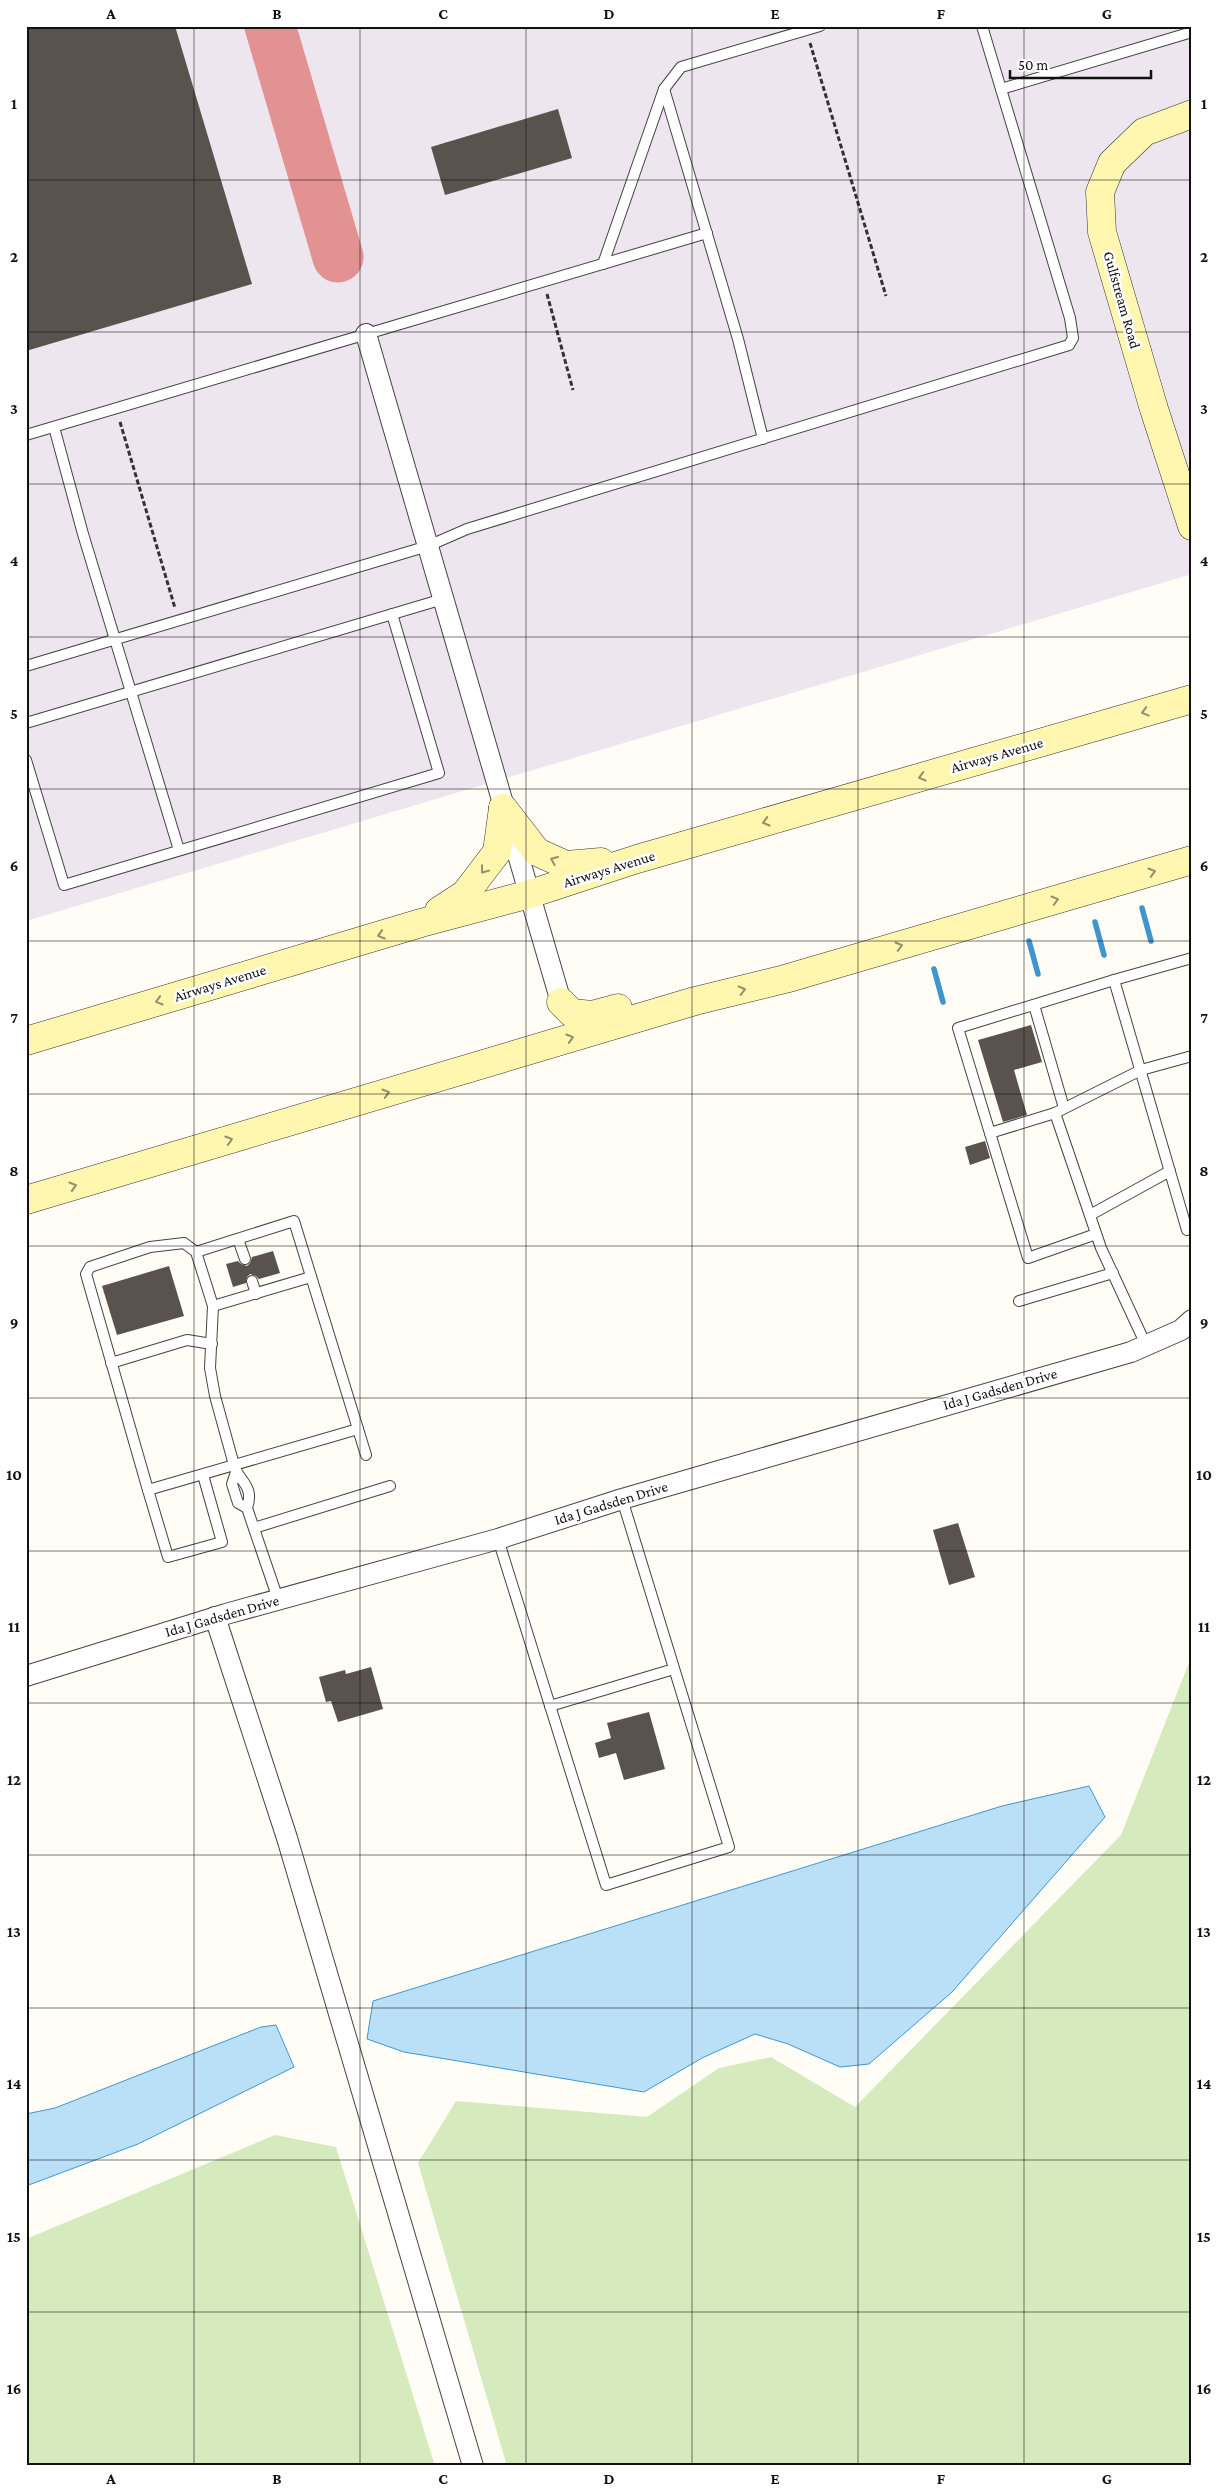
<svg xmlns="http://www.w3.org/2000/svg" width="1218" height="2492" font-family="'Crimson Pro',serif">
	<rect width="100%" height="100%" fill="#fffdf5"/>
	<path fill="#eee6ef" d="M26,26H1192V574L26,921Z"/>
	<g fill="#d5ebbd">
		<path d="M1192,1655V2466H507L418,2163L456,2101L647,2117L719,2068L771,2057L855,2107L1121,1835Z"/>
		<path d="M275,2135L336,2147L435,2466H26V2239Z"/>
	</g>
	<g fill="#b9e0f7" stroke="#3f96cf">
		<path d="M1089,1786L1105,1817L952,1992L869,2064L840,2067L788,2044L755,2034L702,2058L644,2092L404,2052L367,2039L373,2001L1002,1806Z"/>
		<path d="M276,2025L294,2067L138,2144L26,2186V2114L55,2108L261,2027Z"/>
	</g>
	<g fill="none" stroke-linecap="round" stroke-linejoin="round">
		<g stroke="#3f96cf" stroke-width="5.5">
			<path d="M1142,908L1151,941"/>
			<path d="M1095,922L1104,955"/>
			<path d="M1029,941L1038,974"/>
			<path d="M934,969L943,1002"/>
		</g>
		<path stroke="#e29292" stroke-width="51" d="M270,26L338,257"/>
	</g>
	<g fill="#5a524d">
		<path d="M26,26H175L252,284L26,351Z"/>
		<path d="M558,109L572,158L445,195L431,147Z"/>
		<path d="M1031,1025L1042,1062L1014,1070L1027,1115L1003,1122L978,1040Z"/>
		<path d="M985,1141L990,1158L970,1165L965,1147Z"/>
		<path d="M273,1251L280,1273L259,1279L256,1276L250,1274L247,1277L246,1283L233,1287L226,1264L238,1261L241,1264L247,1266L250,1263L252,1257Z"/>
		<path d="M169,1266L184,1316L117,1335L102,1286Z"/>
		<path d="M958,1523L975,1577L949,1585L933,1530Z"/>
		<path d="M371,1667L383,1709L338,1722L331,1701L326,1702L319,1677L345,1670L346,1674Z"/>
		<path d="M649,1712L665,1769L624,1780L616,1753L599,1758L595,1743L611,1738L607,1723Z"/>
	</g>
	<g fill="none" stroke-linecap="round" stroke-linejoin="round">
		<g stroke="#444" stroke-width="12">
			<g id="lane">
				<path d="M664,89L738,339L763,439"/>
				<path d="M1001,89L1192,32"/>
				<path d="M603,264L664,89L681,67L820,26"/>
				<path d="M54,427L83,534L179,850"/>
				<path d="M26,435L707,233"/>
				<path d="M26,666L428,546L467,529L1069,345L1073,338L1070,318L982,26"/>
				<path d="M26,723L443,599"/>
				<path d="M26,760L64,885L439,773L392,614"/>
				<path d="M1192,958L1114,980L1187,1230L1192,1223"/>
				<path d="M1034,1005L1064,1108"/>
				<path d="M990,1133L1055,1113"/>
				<path d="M1090,1215L1170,1171"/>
				<path d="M1096,1234L1028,1258L958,1028L1114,980"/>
				<path d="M238,1239L245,1259"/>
				<path d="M196,1252L294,1221L366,1455"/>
				<path d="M252,1281L256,1294"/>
				<path d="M1019,1301L1113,1273"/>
				<path d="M213,1306L311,1277"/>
				<path d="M1146,1345L1101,1248L1055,1113L1141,1070L1192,1056"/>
				<path d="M111,1363L187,1340L212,1344"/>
				<path d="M236,1472L232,1484L238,1503L247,1508"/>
				<path d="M148,1490L168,1557L222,1542L203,1475"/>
				<path d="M254,1528L390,1486"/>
				<path d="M498,1539L606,1885L729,1847L622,1499"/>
				<path d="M278,1599L247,1508C255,1485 238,1481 234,1465L215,1396L210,1368L213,1306L196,1252L184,1243L150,1247L90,1267L86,1274L148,1490L358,1429"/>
				<path d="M550,1706L674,1669"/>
			</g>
		</g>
		<g stroke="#444" stroke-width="22">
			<g id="street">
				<path d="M366,334L561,1002"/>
				<path d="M215,1617L287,1838L473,2466"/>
				<path d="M26,1676L226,1614L498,1539L622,1499L1131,1352L1181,1330L1192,1320"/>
			</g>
		</g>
		<g stroke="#333" stroke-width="29">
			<g id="secondary">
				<path d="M1192,114L1144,132L1112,163L1100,192L1102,232L1154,409L1192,526"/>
				<path d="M503,808L537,852L566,865L601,862"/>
				<path d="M439,911L465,894L497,852L503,808"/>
				<path d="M561,1002L572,1013L592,1015L618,1008"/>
				<path d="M26,1041L421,923L530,894L637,859L1192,699"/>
				<path d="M26,1200L695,1001L785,979L1192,860"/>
			</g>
		</g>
		<g stroke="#333" stroke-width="3" stroke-dasharray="5 2.5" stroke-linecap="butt">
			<path d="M810,43L886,296"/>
			<path d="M547,294L573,390"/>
			<path d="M120,422L175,608"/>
		</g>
		<use href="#lane" stroke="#fff" stroke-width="10"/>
		<use href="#street" stroke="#fff" stroke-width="20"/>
		<use href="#secondary" stroke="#fff6b0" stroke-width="28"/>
	</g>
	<defs><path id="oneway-chevron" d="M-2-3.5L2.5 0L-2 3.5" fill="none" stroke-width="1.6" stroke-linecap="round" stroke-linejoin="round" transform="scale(1.25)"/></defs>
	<g stroke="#948f68">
		<use href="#oneway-chevron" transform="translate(1145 712) rotate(164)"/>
		<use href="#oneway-chevron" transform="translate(922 777) rotate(164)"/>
		<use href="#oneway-chevron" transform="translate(766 822) rotate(164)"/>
		<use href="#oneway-chevron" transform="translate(554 860) rotate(-157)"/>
		<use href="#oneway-chevron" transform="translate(484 870) rotate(127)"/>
		<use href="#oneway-chevron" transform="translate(1152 872) rotate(-16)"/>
		<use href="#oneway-chevron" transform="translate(1055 900) rotate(-16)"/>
		<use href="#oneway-chevron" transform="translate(381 935) rotate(163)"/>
		<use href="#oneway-chevron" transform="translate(899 946) rotate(-16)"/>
		<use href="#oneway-chevron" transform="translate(742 990) rotate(-14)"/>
		<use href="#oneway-chevron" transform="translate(159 1001) rotate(163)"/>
		<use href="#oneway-chevron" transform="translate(570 1038) rotate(-17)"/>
		<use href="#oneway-chevron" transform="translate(386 1093) rotate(-16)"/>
		<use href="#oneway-chevron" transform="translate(229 1140) rotate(-17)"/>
		<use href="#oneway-chevron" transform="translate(73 1186) rotate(-17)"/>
	</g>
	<path fill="none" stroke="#111" stroke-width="1" stroke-opacity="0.55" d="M194,26V2466M360,26V2466M526,26V2466M692,26V2466M858,26V2466M1024,26V2466M26,180H1192M26,332H1192M26,484H1192M26,637H1192M26,789H1192M26,941H1192M26,1094H1192M26,1246H1192M26,1398H1192M26,1551H1192M26,1703H1192M26,1855H1192M26,2008H1192M26,2160H1192M26,2312H1192"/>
	<g text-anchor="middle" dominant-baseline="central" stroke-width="5" stroke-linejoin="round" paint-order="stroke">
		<g font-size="15" fill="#111" stroke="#fff">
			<text transform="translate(1122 300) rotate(74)">Gulfstream Road</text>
			<text transform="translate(997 755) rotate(-16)">Airways Avenue</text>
			<text transform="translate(609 869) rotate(-17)">Airways Avenue</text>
			<text transform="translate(220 983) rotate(-17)">Airways Avenue</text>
			<text transform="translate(1000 1389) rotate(-16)">Ida J Gadsden Drive</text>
			<text transform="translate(611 1503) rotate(-17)">Ida J Gadsden Drive</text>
			<text transform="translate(222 1616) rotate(-16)">Ida J Gadsden Drive</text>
		</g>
	</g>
	<rect width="1218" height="2492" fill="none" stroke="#ffffff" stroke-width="55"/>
	<path d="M1010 70v8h141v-8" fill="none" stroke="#111111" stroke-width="2.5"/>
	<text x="1018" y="70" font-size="15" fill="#111111" stroke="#ffffff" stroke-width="4" paint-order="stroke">50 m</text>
	<rect x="28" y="28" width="1162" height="2436" fill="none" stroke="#111" stroke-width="2"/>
	<g font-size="16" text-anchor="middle" font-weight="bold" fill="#111">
		<text x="111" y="19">A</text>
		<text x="277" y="19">B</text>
		<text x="443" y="19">C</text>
		<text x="609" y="19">D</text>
		<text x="775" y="19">E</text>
		<text x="941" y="19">F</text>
		<text x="1107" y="19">G</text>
		<text x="14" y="109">1</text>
		<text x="1204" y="109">1</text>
		<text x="14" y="262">2</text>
		<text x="1204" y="262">2</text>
		<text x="14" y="414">3</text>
		<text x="1204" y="414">3</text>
		<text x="14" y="566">4</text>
		<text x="1204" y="566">4</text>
		<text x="14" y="719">5</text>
		<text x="1204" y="719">5</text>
		<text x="14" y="871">6</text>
		<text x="1204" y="871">6</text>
		<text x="14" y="1023">7</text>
		<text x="1204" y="1023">7</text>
		<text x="14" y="1176">8</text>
		<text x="1204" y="1176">8</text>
		<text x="14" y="1328">9</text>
		<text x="1204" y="1328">9</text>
		<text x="14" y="1480">10</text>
		<text x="1204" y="1480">10</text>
		<text x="14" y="1632">11</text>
		<text x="1204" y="1632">11</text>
		<text x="14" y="1785">12</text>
		<text x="1204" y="1785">12</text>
		<text x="14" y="1937">13</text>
		<text x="1204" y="1937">13</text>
		<text x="14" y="2089">14</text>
		<text x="1204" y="2089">14</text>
		<text x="14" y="2242">15</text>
		<text x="1204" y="2242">15</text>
		<text x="14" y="2394">16</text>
		<text x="1204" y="2394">16</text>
		<text x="111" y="2484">A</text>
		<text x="277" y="2484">B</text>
		<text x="443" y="2484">C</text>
		<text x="609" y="2484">D</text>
		<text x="775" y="2484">E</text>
		<text x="941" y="2484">F</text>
		<text x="1107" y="2484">G</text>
	</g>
</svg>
